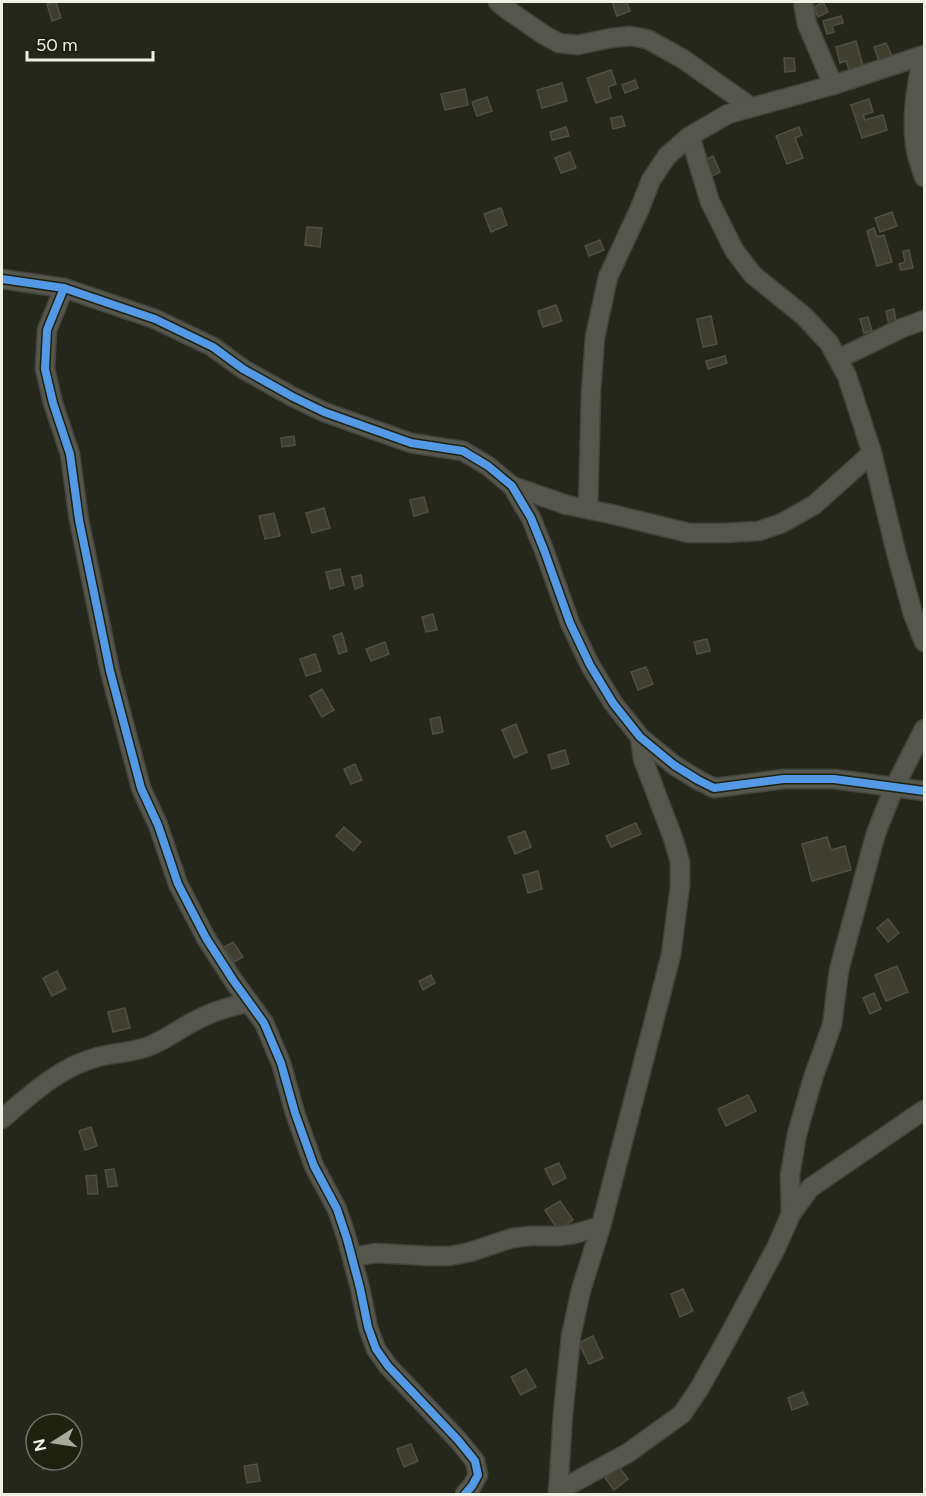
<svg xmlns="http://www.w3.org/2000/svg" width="926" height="1496" font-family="Figtree,sans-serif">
	<rect width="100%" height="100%" fill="#25271c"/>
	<g fill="#403e30" stroke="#4f4f46" stroke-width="1.5">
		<path d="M56,2L61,18L52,21L47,4Z"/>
		<path d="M612,2H627L630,11L617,16Z"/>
		<path d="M823,2L828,12L818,17L814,7Z"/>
		<path d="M841,16L843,23L832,26L834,32L827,34L823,21Z"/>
		<path d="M856,41L863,66L849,70L846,61L840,63L836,47Z"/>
		<path d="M886,43L893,58L880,63L874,47Z"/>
		<path d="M784,58H794L795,71L785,72Z"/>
		<path d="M611,70L616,84L608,87L611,98L596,103L587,78Z"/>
		<path d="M635,80L638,88L625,93L622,85Z"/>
		<path d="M562,83L567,101L542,108L537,90Z"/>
		<path d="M465,89L468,105L445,110L441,94Z"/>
		<path d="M487,97L492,111L477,116L472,102Z"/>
		<path d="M869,99L873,112L863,115L865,120L883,115L887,130L862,138L851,105Z"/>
		<path d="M622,116L625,126L613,129L611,118Z"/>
		<path d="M566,127L569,136L552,140L550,132Z"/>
		<path d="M799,127L802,135L795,138L803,158L787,164L776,136Z"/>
		<path d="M570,152L576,168L561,173L555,158Z"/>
		<path d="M713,156L720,172L711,177L703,161Z"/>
		<path d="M501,208L507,225L491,232L484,214Z"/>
		<path d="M892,212L897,226L880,232L875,218Z"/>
		<path d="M307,227L322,228L320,247L305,245Z"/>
		<path d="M874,228L877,237L884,235L892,262L877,266L867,231Z"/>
		<path d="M600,240L604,250L589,256L585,246Z"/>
		<path d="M909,250L913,268L901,270L899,264L905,262L903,251Z"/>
		<path d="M556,305L562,321L543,327L538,311Z"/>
		<path d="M894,309L896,324L889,325L886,311Z"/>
		<path d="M711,316L717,344L703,347L697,319Z"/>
		<path d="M868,317L872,331L864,333L860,319Z"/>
		<path d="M725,356L727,363L708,369L706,361Z"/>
		<path d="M294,436L295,445L282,447L281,438Z"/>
		<path d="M424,497L428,512L414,516L410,500Z"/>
		<path d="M324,508L330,528L312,533L306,513Z"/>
		<path d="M274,513L280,536L265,539L259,516Z"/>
		<path d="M340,569L344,585L330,589L326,572Z"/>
		<path d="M361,575L363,586L355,589L352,577Z"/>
		<path d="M433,614L437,630L426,632L422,617Z"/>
		<path d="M342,633L347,651L339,654L333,636Z"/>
		<path d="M707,639L710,651L697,654L694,642Z"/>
		<path d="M385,642L389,654L371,661L366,649Z"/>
		<path d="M315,654L321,671L306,676L300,659Z"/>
		<path d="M646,667L653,684L638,690L631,672Z"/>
		<path d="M322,689L334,710L322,717L310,696Z"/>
		<path d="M440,717L443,732L433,734L430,719Z"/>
		<path d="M516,724L527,752L514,758L502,730Z"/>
		<path d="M565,750L569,764L552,769L548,755Z"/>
		<path d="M355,764L362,780L351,784L344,769Z"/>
		<path d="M636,823L641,834L611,847L606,836Z"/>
		<path d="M344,827L361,842L353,851L336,836Z"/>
		<path d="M525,831L531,847L515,854L508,837Z"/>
		<path d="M827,837L831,850L845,846L851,870L812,881L802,844Z"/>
		<path d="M538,871L542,889L528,893L523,875Z"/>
		<path d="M888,919L899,933L888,942L877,928Z"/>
		<path d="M233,942L243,957L234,962L224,947Z"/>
		<path d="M897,966L908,992L886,1001L875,975Z"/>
		<path d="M57,971L66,989L52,996L43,978Z"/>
		<path d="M431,975L435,983L423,990L419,981Z"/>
		<path d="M874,993L881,1009L870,1014L863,998Z"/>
		<path d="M125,1008L130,1028L113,1032L108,1012Z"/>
		<path d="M748,1095L756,1111L726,1126L718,1109Z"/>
		<path d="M91,1127L97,1146L85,1150L79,1131Z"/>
		<path d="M559,1163L566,1178L553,1185L545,1169Z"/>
		<path d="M114,1169L117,1186L108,1187L105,1170Z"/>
		<path d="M96,1175L98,1194H88L86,1176Z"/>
		<path d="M560,1201L573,1220L558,1230L545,1210Z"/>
		<path d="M683,1289L693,1311L680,1317L671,1294Z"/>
		<path d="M593,1336L603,1358L589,1364L579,1343Z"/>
		<path d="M526,1369L536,1387L521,1395L511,1377Z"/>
		<path d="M803,1392L808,1404L792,1410L788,1398Z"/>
		<path d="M411,1444L418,1461L404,1467L397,1449Z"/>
		<path d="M40,1460H53L55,1466L43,1469Z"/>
		<path d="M257,1464L260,1481L247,1483L244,1466Z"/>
		<path d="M619,1467L628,1479L614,1490L605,1478Z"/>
	</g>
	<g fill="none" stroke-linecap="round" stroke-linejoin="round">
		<g stroke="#43443c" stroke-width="21">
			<g id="minor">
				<path d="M498,2L505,8L544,35L559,43L578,45L611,38L630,36L647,39L683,59L751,107"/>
				<path d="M803,2L807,24L833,85"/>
				<path d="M923,56C916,87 910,122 917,155C919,162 922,170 924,177"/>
				<path d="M690,136L710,202L734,250L753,275L804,316L829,343L847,376L872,453L896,552L913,614L924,642"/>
				<path d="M2,279L64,288L155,319L213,347L243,369L293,397L324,412L411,443L463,451L488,466L512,486L531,518L544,550L570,623L590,665L613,703L640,737L674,765L698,780L714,788L784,779H834L924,791"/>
				<path d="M64,288L47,330L45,369L53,403L70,454L79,520L110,671L141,788L158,825L178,884L206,938L233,980L264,1023L281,1063L295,1113L314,1166L337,1209L347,1239L360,1288L368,1327L376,1349L388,1366L458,1440L475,1461L478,1475L472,1486L465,1494"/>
				<path d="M838,359L902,328L924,320"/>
				<path d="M512,486L567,505L611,514L689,533H724L759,531L782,523L814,505L872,453"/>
				<path d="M588,509L591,392L595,337L608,277L640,208L651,180L667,156L690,136L728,114L833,85L924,55"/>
				<path d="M2,1119C30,1095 61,1066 98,1057C116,1052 135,1053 152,1045C170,1037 186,1024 205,1016C219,1009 234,1006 249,1002"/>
				<path d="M791,1214L790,1175L797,1134L813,1078L832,1025L839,970L876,833L894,788L924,729"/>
				<path d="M352,1257L376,1253L429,1256H450L470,1252L512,1238L531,1236H558L574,1234L601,1226"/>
				<path d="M558,1491L628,1453L682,1414L699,1389L726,1341L776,1248L791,1214L810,1188L924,1110"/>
				<path d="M558,1494L563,1414L571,1336L581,1290L601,1226L671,955L680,886V862L673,838L643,759L640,737"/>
			</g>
		</g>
		<use href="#minor" stroke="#55574e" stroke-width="18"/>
		<g stroke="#1e210f" stroke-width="11">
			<g id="cycleway">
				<path d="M2,279L64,288L155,319L213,347L243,369L293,397L324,412L411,443L463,451L488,466L512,486L531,518L544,550L570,623L590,665L613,703L640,737L674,765L698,780L714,788L784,779H834L924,791"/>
				<path d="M64,288L47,330L45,369L53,403L70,454L79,520L110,671L141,788L158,825L178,884L206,938L233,980L264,1023L281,1063L295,1113L314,1166L337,1209L347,1239L360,1288L368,1327L376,1349L388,1366L458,1440L475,1461L478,1475L472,1486L465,1494"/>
			</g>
		</g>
		<use href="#cycleway" stroke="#5399e6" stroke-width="8"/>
	</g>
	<rect width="926" height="1496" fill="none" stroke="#eef1e5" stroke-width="6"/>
	<g transform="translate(54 1442) rotate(258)"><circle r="28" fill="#1e210f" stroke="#717465" stroke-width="1.5"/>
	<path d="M0-4.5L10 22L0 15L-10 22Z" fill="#a8aa9f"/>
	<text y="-9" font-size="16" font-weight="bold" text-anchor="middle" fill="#eef1e5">N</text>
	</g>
	<path d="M27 51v9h126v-9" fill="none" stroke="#eef1e5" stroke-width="3"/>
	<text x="36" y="51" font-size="18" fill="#eef1e5" stroke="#1e210f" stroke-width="4.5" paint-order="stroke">50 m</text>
</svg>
